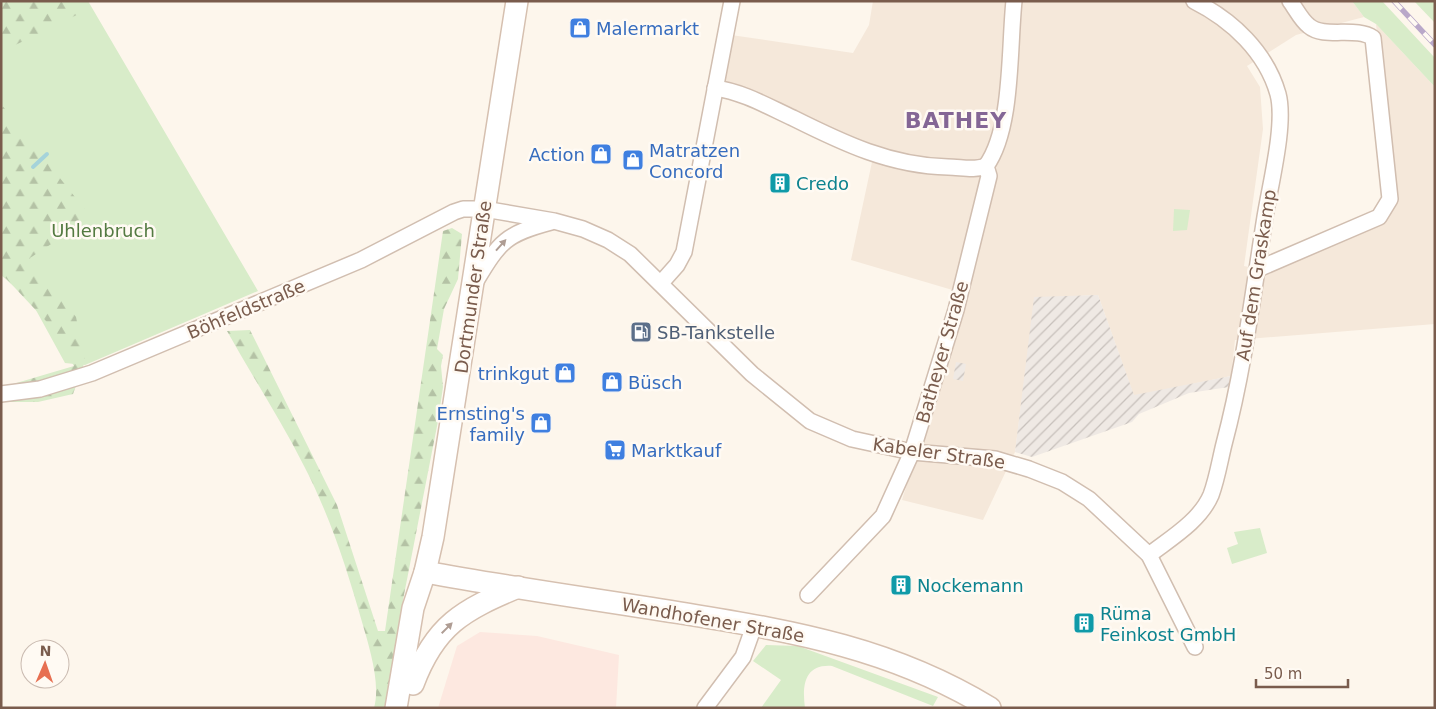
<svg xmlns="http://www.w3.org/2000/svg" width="1436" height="709" font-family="'DejaVu Sans',sans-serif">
	<defs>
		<pattern id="industrial-furrows" width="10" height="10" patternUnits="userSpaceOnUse" patternTransform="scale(1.25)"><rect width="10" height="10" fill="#efe9e4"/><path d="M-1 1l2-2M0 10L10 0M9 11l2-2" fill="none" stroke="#c7c0bb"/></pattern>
		<pattern id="forest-firs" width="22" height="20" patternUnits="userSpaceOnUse" patternTransform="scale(1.25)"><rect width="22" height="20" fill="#d8ecc9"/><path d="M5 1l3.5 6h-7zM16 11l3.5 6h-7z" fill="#b4c2a5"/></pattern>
	</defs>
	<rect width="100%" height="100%" fill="#fdf6ec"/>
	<path fill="#f5e8da" d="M873,1H1352L1364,17L1296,35L1247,66L1260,87L1263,129L1244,266L1258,269L1380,226L1395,203L1376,24L1435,87V324L1235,340L1231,376L1134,396L1098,295L1035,298L1015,452L983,520L902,500L966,294L851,260L875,148L724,81L731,35L853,53L869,25Z"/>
	<path fill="#fde8e0" d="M480,632L537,636L619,655L616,708H438L457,646Z"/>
	<g fill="url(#industrial-furrows)">
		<path d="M1098,295L1134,395L1231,376L1229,387L1189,393L1139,414L1132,422L1032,457L1015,452L1034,297Z"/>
		<path d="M956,362L966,364L963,381L953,379Z"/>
	</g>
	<g fill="#d8ecc9">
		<path d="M1,1H88L258,291L85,365L65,363L31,301L1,275Z"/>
		<path d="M1352,1H1382L1435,58V87L1376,24L1364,17Z"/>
		<path d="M1414,1H1435V23Z"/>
		<path d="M1174,209L1190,210L1187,230L1173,231Z"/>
		<path d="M1260,528L1267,553L1232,564L1227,548L1238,544L1234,532Z"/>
		<path d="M766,645L798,646L938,697L933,706L832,666C804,664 802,686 805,708H761L781,680L753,661Z"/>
	</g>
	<g fill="url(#forest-firs)">
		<path d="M1,1H79L85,11L1,52Z"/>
		<path d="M1,104L102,231L85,243L77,227L30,258L34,273L45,274L76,317L85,361L73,394L38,402H4L13,384L74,366L46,321L1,273Z"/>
		<path d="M452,228L462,234L458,279L444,309L437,349L443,355L441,366L443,387L438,421L403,600L402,625L384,708H374C381,684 369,646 362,622C347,569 330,516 304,466C281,420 252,376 227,331L250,330L337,505L378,631H385L443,231Z"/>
	</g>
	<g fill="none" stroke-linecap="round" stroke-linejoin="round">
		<path stroke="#a5d3da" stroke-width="4" d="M33,167L47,154"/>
		<g stroke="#d1beb0" stroke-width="18">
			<g id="street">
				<path d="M715,88C743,92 767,106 793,118C843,143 891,166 948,167C961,167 974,171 986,166"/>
				<path d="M1258,269L1379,217L1390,199L1373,38C1356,26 1324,39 1309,26C1301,20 1296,9 1290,1"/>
				<path d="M476,281C500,241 506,234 551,222"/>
				<path d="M661,283L677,265L684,252L732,1"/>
				<path d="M1,394L40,389L92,373L361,260L454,212L463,209H484L554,221L583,229L608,240L630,254L752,374L810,421L852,439L912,452L995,459L1029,469L1062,482L1089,499L1149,555L1195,647"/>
				<path d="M1149,555C1171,538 1200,521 1211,495C1217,479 1220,460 1224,444C1244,369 1253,293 1265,217C1270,185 1286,124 1278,94C1266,52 1232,20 1194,1"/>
				<path d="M808,595L883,516L912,452L956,310L989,176L986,166C1013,129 1009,47 1014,1"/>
				<path d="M705,708L743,657L754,626"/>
			</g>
		</g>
		<g stroke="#d6c0b0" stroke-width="24">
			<g id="secondary">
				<path d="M425,572C512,588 600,600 687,614C797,632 893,649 990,708"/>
				<path d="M413,684C435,625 463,610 518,587"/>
				<path d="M396,708L413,608L425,572L433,537L517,1"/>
			</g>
		</g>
		<use href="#street" stroke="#fff" stroke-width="15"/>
		<use href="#secondary" stroke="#fff" stroke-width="21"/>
		<g stroke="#b9a8c9" stroke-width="5.5">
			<path id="rail" d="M1394,1L1435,45"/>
		</g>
		<use href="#rail" stroke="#fffaf3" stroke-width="4" stroke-dasharray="11" stroke-linecap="butt"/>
	</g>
	<defs><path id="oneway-solid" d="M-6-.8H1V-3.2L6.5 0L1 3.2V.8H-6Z" transform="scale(1.25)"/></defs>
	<g fill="#af9d94">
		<use href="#oneway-solid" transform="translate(501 245) rotate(-48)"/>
		<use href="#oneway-solid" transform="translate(447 628) rotate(-45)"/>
	</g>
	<defs>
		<g id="shop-square" transform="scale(1.125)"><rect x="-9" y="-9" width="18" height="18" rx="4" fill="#3f7fe0" stroke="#fffaf3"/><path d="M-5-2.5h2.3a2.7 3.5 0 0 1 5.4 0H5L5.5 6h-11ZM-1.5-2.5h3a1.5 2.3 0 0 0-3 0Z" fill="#fff"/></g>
		<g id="building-square" transform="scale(1.125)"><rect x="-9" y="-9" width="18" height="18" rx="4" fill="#0f9aa8" stroke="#fffaf3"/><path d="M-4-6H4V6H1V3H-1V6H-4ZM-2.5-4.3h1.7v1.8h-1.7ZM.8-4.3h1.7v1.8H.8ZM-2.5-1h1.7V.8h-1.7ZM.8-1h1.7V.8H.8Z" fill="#fff"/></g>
		<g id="fuel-square" transform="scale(1.125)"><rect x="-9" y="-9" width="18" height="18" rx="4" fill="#5c6f8a" stroke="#fffaf3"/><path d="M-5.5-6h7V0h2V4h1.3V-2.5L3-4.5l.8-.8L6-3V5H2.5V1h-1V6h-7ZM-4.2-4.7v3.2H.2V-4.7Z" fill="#fff"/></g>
		<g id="supermarket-square" transform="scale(1.125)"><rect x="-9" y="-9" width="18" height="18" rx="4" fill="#3f7fe0" stroke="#fffaf3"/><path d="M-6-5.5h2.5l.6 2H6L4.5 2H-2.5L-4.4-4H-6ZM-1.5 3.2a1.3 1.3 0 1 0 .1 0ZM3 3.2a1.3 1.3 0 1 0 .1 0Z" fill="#fff"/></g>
	</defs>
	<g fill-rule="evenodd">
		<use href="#shop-square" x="580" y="28"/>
		<use href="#shop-square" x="601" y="154"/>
		<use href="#shop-square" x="633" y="160"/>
		<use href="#building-square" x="780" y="183"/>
		<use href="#fuel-square" x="641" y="332"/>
		<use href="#shop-square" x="565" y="373"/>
		<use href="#shop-square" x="612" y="382"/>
		<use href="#shop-square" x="541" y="423"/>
		<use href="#supermarket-square" x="615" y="450"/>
		<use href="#building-square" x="901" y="585"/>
		<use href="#building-square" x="1084" y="623"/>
	</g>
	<g text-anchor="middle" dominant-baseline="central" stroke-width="5" stroke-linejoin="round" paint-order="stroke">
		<g font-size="18" fill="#366cbe" stroke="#fffaf3" text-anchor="start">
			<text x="596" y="28">Malermarkt</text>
			<text x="649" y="150">Matratzen<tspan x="649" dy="21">Concord</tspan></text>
			<text x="585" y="154" text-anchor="end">Action</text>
			<text x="549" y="373" text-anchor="end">trinkgut</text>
			<text x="628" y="382">Büsch</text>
			<text x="525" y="413" text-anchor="end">Ernsting's<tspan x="525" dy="21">family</tspan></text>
			<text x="631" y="450">Marktkauf</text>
		</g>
		<g font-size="18" fill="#0d838f" stroke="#fffaf3" text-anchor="start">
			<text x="796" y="183">Credo</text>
			<text x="917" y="585">Nockemann</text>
			<text x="1100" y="613">Rüma<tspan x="1100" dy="21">Feinkost GmbH</tspan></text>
		</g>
		<g font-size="18" fill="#537a41" stroke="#fffaf3">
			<text x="103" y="230">Uhlenbruch</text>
		</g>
		<g font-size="18" fill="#7a5c4d" stroke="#fffaf3">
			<text transform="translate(1256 275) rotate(-81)">Auf dem Graskamp</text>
			<text transform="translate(473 287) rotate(-82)">Dortmunder Straße</text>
			<text transform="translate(246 309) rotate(-23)">Böhfeldstraße</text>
			<text transform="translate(942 352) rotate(-74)">Batheyer Straße</text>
			<text transform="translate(939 453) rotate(8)">Kabeler Straße</text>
			<text transform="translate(713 620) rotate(10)">Wandhofener Straße</text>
		</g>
		<g font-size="18" fill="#4e5e75" stroke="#fffaf3" text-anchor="start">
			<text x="657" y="332">SB-Tankstelle</text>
		</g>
		<g font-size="22" font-weight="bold" letter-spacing="1" fill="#846695" stroke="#fffaf3">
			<text x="956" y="120">BATHEY</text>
		</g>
	</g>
	<rect width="1436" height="709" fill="none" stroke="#7a5c4d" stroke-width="5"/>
	<g transform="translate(45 664) rotate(2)"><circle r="24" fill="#fffaf3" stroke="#cabbb1"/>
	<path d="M0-4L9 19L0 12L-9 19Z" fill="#e76f51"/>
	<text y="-8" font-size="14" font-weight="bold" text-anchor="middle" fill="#7a5c4d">N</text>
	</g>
	<path d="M1256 679v8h92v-8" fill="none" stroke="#7a5c4d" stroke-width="2.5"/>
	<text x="1264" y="679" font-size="15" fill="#7a5c4d" stroke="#fffaf3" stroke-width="4" paint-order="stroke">50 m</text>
</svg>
